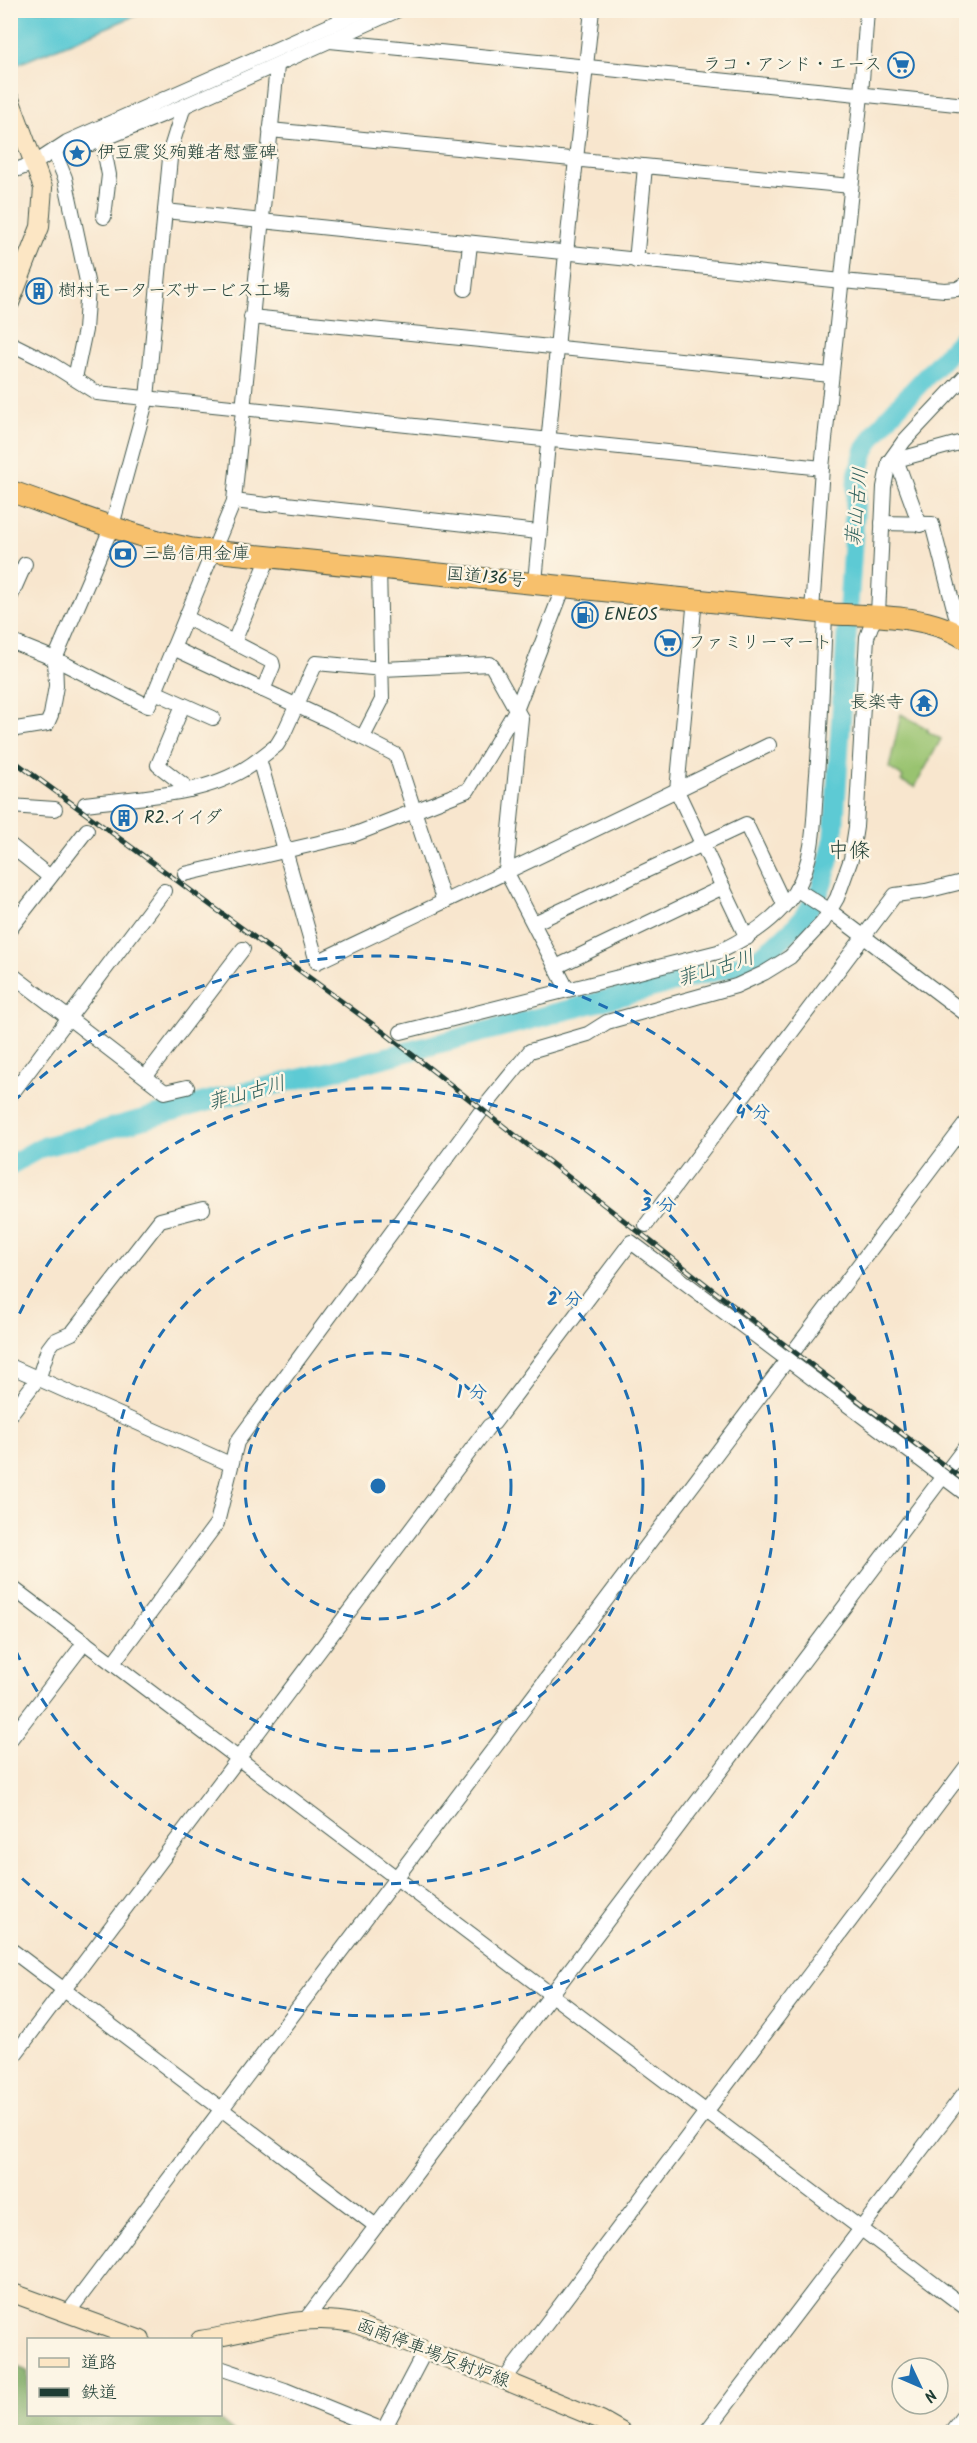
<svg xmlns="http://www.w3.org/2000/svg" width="977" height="2443" font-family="Kalam,'Klee One',sans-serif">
	<rect width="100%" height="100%" fill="#fcf5e5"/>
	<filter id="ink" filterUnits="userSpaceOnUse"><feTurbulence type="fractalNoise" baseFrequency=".0167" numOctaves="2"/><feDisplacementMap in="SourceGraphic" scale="12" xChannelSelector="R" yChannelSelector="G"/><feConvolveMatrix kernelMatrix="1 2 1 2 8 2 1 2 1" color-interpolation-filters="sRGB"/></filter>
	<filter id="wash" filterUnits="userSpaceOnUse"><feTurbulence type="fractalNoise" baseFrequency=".008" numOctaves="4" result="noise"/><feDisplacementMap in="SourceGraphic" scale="24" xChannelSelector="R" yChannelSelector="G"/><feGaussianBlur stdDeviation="1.35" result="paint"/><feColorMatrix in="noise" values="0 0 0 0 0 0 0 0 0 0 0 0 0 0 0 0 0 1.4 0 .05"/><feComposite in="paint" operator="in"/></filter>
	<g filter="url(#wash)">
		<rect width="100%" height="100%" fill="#f8e6ce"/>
		<path fill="#99c36f" stroke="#5c8052" stroke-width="1.5" d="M901,714L928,729L927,731L941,739L915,787L901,781L903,777L889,768Z"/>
		<path fill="#7aa962" stroke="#4c734b" stroke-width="1.5" d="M11,2362L28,2372V2414L213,2415L234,2432H11Z"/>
		<path fill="#5dcad4" stroke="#3e8484" stroke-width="1.5" d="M11,10H147V11L11,67Z"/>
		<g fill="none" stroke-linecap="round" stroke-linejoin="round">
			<path stroke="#5dcad4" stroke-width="20" d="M10,1165L40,1148L212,1100L360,1064L751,962C778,945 805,921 819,892C826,877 829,858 833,842L857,477L865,450L875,434L891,414L966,334"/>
		</g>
	</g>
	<g filter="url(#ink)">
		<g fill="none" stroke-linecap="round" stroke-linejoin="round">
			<g stroke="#40564b" stroke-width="16">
				<g id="minor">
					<path d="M330,41L966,105"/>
					<path d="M270,130L851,186"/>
					<path d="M102,139L109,175L104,217"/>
					<path d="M69,142L91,144L184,106L398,10"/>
					<path d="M54,151L65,178L88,286L85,330L75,378"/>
					<path d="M10,172L35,163L67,142L365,10"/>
					<path d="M165,211L842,281L945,290L957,289L966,284"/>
					<path d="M636,261L645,167"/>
					<path d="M465,289L470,244"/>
					<path d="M251,317L831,375"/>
					<path d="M10,343L48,362L97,393L822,468"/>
					<path d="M889,462L966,441"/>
					<path d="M897,462L920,525"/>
					<path d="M234,501L267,505L277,503L538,532"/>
					<path d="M882,523L932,524L961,635"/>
					<path d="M535,582L566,253L592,10"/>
					<path d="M10,598L25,564"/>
					<path d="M695,598L677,791L747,938"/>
					<path d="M812,611L822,468L861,95L867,10"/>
					<path d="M187,618L272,662L273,666L263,690"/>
					<path d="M10,641L55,659L148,706L155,692L234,501L277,66"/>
					<path d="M234,642L269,557"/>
					<path d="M173,648L330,721L396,755L444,902"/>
					<path d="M155,692L213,718"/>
					<path d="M183,705L158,765L190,790"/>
					<path d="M10,730L47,724L51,715L56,686L55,659L112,526L147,398L171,148L184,106"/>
					<path d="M363,737L382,700L379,568"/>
					<path d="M85,804C143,796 211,797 259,759"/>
					<path d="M10,806L55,809"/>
					<path d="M10,845L50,877"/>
					<path d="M185,874L353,835L468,790L517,708L564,586"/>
					<path d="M796,889L830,911L966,1014"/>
					<path d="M534,923L746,824L784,904"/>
					<path d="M10,929L87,830"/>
					<path d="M556,967L723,887"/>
					<path d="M10,973L165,1092L187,1087"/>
					<path d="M567,989L506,871L521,718L492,666L490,664L383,669L316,663L283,735L277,745L259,759L317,962C468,890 619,819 769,745"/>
					<path d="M401,1032L718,952C748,938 778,919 796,890C814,860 814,820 816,787C821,729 823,671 825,613"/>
					<path d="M146,1076L243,949"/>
					<path d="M10,1096L164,891"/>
					<path d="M646,1225L895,895L926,891L966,881"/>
					<path d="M10,1366L230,1464"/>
					<path d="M10,1415L39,1377L48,1349L54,1341L72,1333L160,1220L203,1209"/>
					<path d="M10,1586L966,2308"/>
					<path d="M113,1663L217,1523L237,1442L482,1110L530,1051L588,1034L607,1022L736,986L764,973L790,957L823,922L837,898L851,859L856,827L867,637L871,626L878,614L884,487L889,462L904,441L966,375"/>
					<path d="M10,1740L85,1642"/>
					<path d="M10,1949L376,2226"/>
					<path d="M10,2061L489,1426L494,1423L631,1242L966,1494"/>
					<path d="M67,2314L966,1123"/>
					<path d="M306,2319L966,1446"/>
					<path d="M220,2368L285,2390L388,2432"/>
					<path d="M504,2380L966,1767"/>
					<path d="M383,2431L426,2349"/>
					<path d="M706,2432L966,2091"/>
					<path d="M951,2432L966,2412"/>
				</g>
			</g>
			<g stroke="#40564b" stroke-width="20">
				<g id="secondary">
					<path d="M10,99L43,188L40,227L10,303"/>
					<path d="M10,2292L141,2340"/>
					<path d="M200,2340C253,2333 299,2312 353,2323L504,2380L601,2420L622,2432"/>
				</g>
			</g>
			<g stroke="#40564b" stroke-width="23">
				<path id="trunk" d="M10,491C70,512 130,536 192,549L834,614C876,616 930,615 966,639"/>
			</g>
			<use href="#minor" stroke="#fff" stroke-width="14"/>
			<use href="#secondary" stroke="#fce6c4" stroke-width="18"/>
			<use href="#trunk" stroke="#f7c06c" stroke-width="21"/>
			<g stroke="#1f3d34" stroke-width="5">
				<path id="rail" d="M10,758L382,1031L727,1301L966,1482"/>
			</g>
			<use href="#rail" stroke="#fcf5e5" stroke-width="3" stroke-dasharray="9" stroke-linecap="butt"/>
		</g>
	</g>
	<g fill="none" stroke="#1f6fb2" stroke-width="3" stroke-dasharray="10 8">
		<circle cx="378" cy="1486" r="133"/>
		<circle cx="378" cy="1486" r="265"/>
		<path d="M12 1330A398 398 0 1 1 12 1642"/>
		<path d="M13 1102A530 530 0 1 1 13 1870"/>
	</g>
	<defs>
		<g id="supermarket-ring" transform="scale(1.35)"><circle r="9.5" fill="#fcf5e5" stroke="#1f6fb2" stroke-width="1.5"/><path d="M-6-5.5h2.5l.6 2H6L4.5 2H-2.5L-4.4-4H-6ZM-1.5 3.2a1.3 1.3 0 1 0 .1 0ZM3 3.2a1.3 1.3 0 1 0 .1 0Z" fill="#1f6fb2"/></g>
		<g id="sight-ring" transform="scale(1.35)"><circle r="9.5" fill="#fcf5e5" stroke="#1f6fb2" stroke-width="1.5"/><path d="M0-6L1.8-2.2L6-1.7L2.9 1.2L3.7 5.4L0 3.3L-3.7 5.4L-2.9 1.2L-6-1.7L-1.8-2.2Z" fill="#1f6fb2"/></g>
		<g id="building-ring" transform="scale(1.35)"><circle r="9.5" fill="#fcf5e5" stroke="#1f6fb2" stroke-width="1.5"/><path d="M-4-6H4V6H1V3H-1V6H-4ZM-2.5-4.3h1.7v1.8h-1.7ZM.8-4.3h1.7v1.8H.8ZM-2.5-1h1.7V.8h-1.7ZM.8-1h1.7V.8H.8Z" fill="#1f6fb2"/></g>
		<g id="bank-ring" transform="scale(1.35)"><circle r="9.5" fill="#fcf5e5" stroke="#1f6fb2" stroke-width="1.5"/><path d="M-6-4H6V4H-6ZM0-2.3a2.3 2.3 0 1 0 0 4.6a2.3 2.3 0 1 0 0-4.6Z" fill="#1f6fb2"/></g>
		<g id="fuel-ring" transform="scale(1.35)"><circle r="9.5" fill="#fcf5e5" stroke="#1f6fb2" stroke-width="1.5"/><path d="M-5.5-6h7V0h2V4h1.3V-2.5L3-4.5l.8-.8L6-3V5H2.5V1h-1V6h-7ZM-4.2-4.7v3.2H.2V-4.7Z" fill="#1f6fb2"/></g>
		<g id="temple-ring" transform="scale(1.35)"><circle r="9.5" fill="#fcf5e5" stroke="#1f6fb2" stroke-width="1.5"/><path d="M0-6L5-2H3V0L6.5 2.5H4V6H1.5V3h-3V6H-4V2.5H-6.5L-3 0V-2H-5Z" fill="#1f6fb2"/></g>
	</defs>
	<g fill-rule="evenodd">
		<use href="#supermarket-ring" x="901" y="65"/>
		<use href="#sight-ring" x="77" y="153"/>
		<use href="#building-ring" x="39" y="291"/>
		<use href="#bank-ring" x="123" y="554"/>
		<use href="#fuel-ring" x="585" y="615"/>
		<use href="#supermarket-ring" x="668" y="643"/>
		<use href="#temple-ring" x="924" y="703"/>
		<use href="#building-ring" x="124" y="818"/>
	</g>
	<g text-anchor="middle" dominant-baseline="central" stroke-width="5" stroke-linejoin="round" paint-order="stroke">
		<g font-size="18" fill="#1f3d34" stroke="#fcf5e5" text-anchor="start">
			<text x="882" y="65" text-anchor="end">ラコ・アンド・エース</text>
			<text x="97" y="153">伊豆震災殉難者慰霊碑</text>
			<text x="58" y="291">樹村モーターズサービス工場</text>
			<text x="142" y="554">三島信用金庫</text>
			<text x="604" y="615">ENEOS</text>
			<text x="688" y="643">ファミリーマート</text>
			<text x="904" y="703" text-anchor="end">長楽寺</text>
			<text x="144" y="818">R2.イイダ</text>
		</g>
		<g font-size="18" fill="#1f3d34" stroke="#fcf5e5">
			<text transform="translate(486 578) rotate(5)">国道136号</text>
			<text transform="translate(433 2354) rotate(21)">函南停車場反射炉線</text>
		</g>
		<g font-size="20" font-style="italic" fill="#2e605c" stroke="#fcf5e5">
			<text transform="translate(858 507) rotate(-84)">菲山古川</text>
			<text transform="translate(716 969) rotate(-17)">菲山古川</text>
			<text transform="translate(247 1094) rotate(-15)">菲山古川</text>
		</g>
		<g font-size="21" fill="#1f3d34" stroke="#fcf5e5">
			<text x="849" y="851">中條</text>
		</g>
	</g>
	<circle cx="378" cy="1486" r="9" fill="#1f6fb2" stroke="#fcf5e5" stroke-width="3"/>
	<g font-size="18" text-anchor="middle" font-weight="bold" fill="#1f6fb2" stroke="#fcf5e5" stroke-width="5" stroke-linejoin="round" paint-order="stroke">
		<text x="753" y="1118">4 分</text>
		<text x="659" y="1211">3 分</text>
		<text x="565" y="1305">2 分</text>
		<text x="472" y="1398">1 分</text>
	</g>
	<rect width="977" height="2443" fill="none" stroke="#fcf5e5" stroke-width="36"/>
	<rect x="27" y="2338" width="195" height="78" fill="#fcf5e5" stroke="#a4ab9e" stroke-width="1.5"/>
	<rect x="39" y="2358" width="30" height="9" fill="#fce6c4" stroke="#a4ab9e" stroke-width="1.5"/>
	<text x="81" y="2368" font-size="18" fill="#1f3d34">道路</text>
	<rect x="39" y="2388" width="30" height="9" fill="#1f3d34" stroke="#a4ab9e" stroke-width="1.5"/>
	<text x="81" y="2398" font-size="18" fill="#1f3d34">鉄道</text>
	<g transform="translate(920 2386) rotate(134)"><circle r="28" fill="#fcf5e5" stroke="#a4ab9e" stroke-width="1.5"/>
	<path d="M0-4.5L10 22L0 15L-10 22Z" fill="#1f6fb2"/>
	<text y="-9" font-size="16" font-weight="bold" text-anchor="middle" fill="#1f3d34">N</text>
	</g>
</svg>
